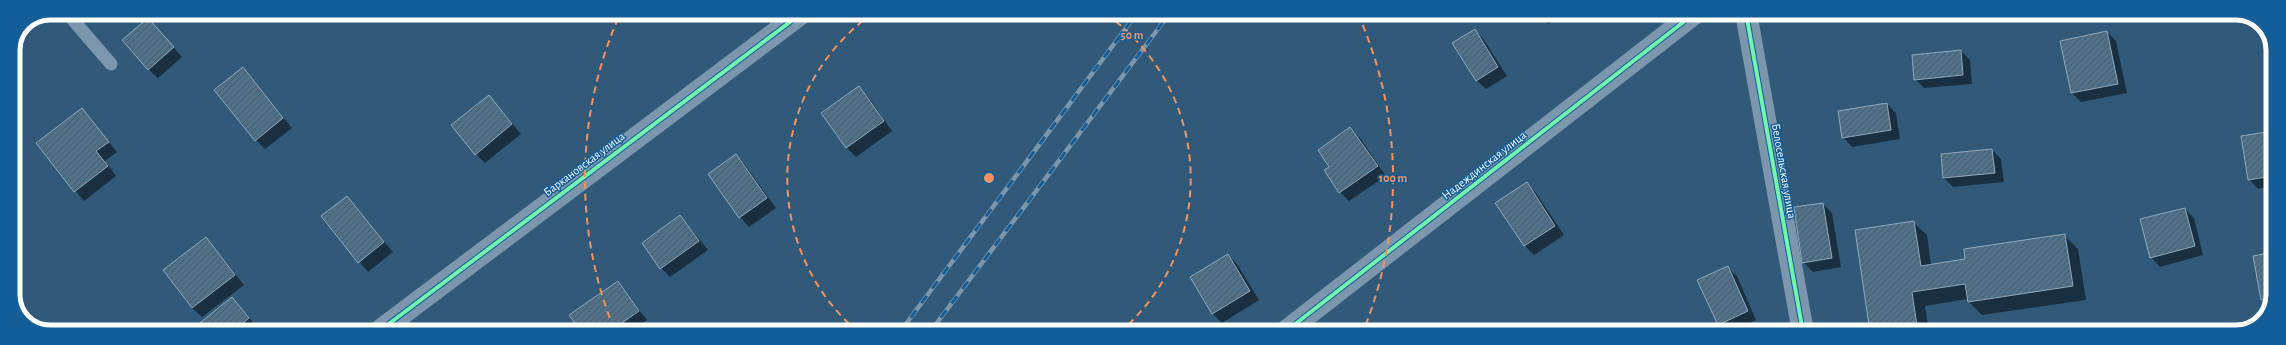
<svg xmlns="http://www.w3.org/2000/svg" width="2286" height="345" font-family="'Alegreya Sans',sans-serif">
	<defs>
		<pattern id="building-hatch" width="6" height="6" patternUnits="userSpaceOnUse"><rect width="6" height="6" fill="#50718a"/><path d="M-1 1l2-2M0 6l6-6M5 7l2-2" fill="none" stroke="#4e5b65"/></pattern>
	</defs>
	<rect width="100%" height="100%" fill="#315a7a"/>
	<g fill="#0007">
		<path d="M1540,13H1567L1548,24Z"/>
		<path d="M157,29L182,57L158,78L148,69Z"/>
		<path d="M1475,30L1484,40L1507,76L1486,89L1476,80Z"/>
		<path d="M2107,32L2116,41L2127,93L2081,102L2072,93L2062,41Z"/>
		<path d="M1961,51L1970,60L1972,84L1924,88L1915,79Z"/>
		<path d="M243,69L292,128L265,149L256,140Z"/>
		<path d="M858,87L868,97L892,131L856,157L846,147Z"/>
		<path d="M489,96L521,134L485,163L476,154Z"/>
		<path d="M1887,104L1896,113L1900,139L1852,147L1843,137Z"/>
		<path d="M81,109L117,152L105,161L116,176L84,201L37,144Z"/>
		<path d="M1350,129L1360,138L1386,176L1349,201L1340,192L1331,167Z"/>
		<path d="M2273,132V186L2258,189L2249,179Z"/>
		<path d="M1992,150L2001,159L2004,182L1953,187L1944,178Z"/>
		<path d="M736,156L745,165L776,208L749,227L740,217Z"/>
		<path d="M1526,183L1536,193L1564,235L1534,255L1525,246L1497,203Z"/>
		<path d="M347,197L393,252L368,272L322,217Z"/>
		<path d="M1823,204L1832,213L1841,267L1813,272L1803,262Z"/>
		<path d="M2185,209L2194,218L2203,255L2160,267L2151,257Z"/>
		<path d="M680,216L708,250L670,277L661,268Z"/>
		<path d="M1913,222L1927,235L1931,265L1966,260L2064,235L2078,249L2086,300L1982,315L1969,302L1968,299L1925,306L1929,332H1871L1856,230Z"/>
		<path d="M206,238L244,285L202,317L192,308Z"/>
		<path d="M2273,253V299L2269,306L2262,299Z"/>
		<path d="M1228,255L1237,264L1259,300L1222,323L1213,314L1191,277Z"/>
		<path d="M1727,267L1737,276L1756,320L1731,332H1726L1719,324Z"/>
		<path d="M617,282L647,320L631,332H582Z"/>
		<path d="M232,298L258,328L253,332H194Z"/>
	</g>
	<g fill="url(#building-hatch)" stroke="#90a8ba">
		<path d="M1539,13H1554L1543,20Z"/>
		<path d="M148,18L174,47L148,70L122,40Z"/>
		<path d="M1475,29L1498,67L1476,81L1452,43Z"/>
		<path d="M2107,31L2118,84L2071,93L2060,41Z"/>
		<path d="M1961,50L1963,75L1914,80L1912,55Z"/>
		<path d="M243,67L283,118L255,141L214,90Z"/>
		<path d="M859,86L884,121L846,148L821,113Z"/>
		<path d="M489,95L512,124L475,155L451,125Z"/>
		<path d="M1887,103L1891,130L1842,138L1838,111Z"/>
		<path d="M82,108L109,142L96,151L108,166L74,192L36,143Z"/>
		<path d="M1350,127L1378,166L1339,193L1324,170L1329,167L1318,150Z"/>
		<path d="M2273,131V176L2248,180L2241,136Z"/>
		<path d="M1992,149L1995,173L1943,178L1941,154Z"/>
		<path d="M736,154L767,198L739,218L708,174Z"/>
		<path d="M1527,182L1555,226L1524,246L1495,203Z"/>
		<path d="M347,196L384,242L358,263L321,216Z"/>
		<path d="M1823,203L1832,258L1802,263L1794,207Z"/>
		<path d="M2185,208L2195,246L2150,258L2140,219Z"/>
		<path d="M680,215L699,241L660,269L642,243Z"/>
		<path d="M1914,221L1921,266L1965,259L1964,249L2065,234L2073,286L1968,302L1965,284L1912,292L1917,326L1870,332L1855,230Z"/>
		<path d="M206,237L235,275L192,308L163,270Z"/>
		<path d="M2273,252V298L2261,300L2253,256Z"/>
		<path d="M1228,254L1250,291L1212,314L1190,277Z"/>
		<path d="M1728,266L1748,311L1718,325L1697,280Z"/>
		<path d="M618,281L639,311L609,332H581L569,315Z"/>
		<path d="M232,297L249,318L232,332H192L191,330Z"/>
		<path d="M660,327L664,332H654Z"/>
	</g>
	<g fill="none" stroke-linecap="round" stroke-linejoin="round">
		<path stroke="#7c96ad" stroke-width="13" d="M67,13L111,64"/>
		<g stroke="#7c96ad" stroke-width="22">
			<path d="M1746,13L1803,332"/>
			<path d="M378,332L802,13"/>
			<path d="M1285,332L1695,13"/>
		</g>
		<g stroke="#7c96ab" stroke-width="4.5">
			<g id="rail">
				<path d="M900,332L1137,13"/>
				<path d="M930,332L1170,13"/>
			</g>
		</g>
		<use href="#rail" stroke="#135e98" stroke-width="3" stroke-dasharray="9" stroke-linecap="butt"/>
		<g stroke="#135e98" stroke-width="6">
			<g id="cycleway">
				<path d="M1746,13L1803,332"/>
				<path d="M378,332L802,13"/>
				<path d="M1285,332L1695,13"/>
			</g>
		</g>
		<use href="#cycleway" stroke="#73f3ae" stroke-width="4"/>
	</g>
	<g fill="none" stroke="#f09361" stroke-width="2" stroke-dasharray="7 5">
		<path d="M858 332A202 202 0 0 1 872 14M1106 14A202 202 0 0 1 1120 332"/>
		<path d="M614 329A404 404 0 0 1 620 14M1358 14A404 404 0 0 1 1364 329"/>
	</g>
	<g text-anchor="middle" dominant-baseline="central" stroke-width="3" stroke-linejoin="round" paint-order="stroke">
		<g font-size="12" fill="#fff" stroke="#135e98">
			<text transform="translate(584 164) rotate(-37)">Баркановская улица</text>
			<text transform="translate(1484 165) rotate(-38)">Надеждинская улица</text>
			<text transform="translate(1784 171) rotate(80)">Белосельская улица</text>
		</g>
	</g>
	<path d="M0 0H2286V345H0ZM50 20H2236A30 30 0 0 1 2266 50V295A30 30 0 0 1 2236 325H50A30 30 0 0 1 20 295V50A30 30 0 0 1 50 20Z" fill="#135e98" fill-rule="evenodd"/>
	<path fill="none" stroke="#fff" stroke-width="5" d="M50 20H2236A30 30 0 0 1 2266 50V295A30 30 0 0 1 2236 325H50A30 30 0 0 1 20 295V50A30 30 0 0 1 50 20Z"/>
	<circle cx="989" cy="178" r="6" fill="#f09361" stroke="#135e98" stroke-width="2"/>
	<g font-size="12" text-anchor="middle" font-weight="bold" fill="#f09361" stroke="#135e98" stroke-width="3" stroke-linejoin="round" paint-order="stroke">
		<text x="1132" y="39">50 m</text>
		<text x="1393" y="182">100 m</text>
	</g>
</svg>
